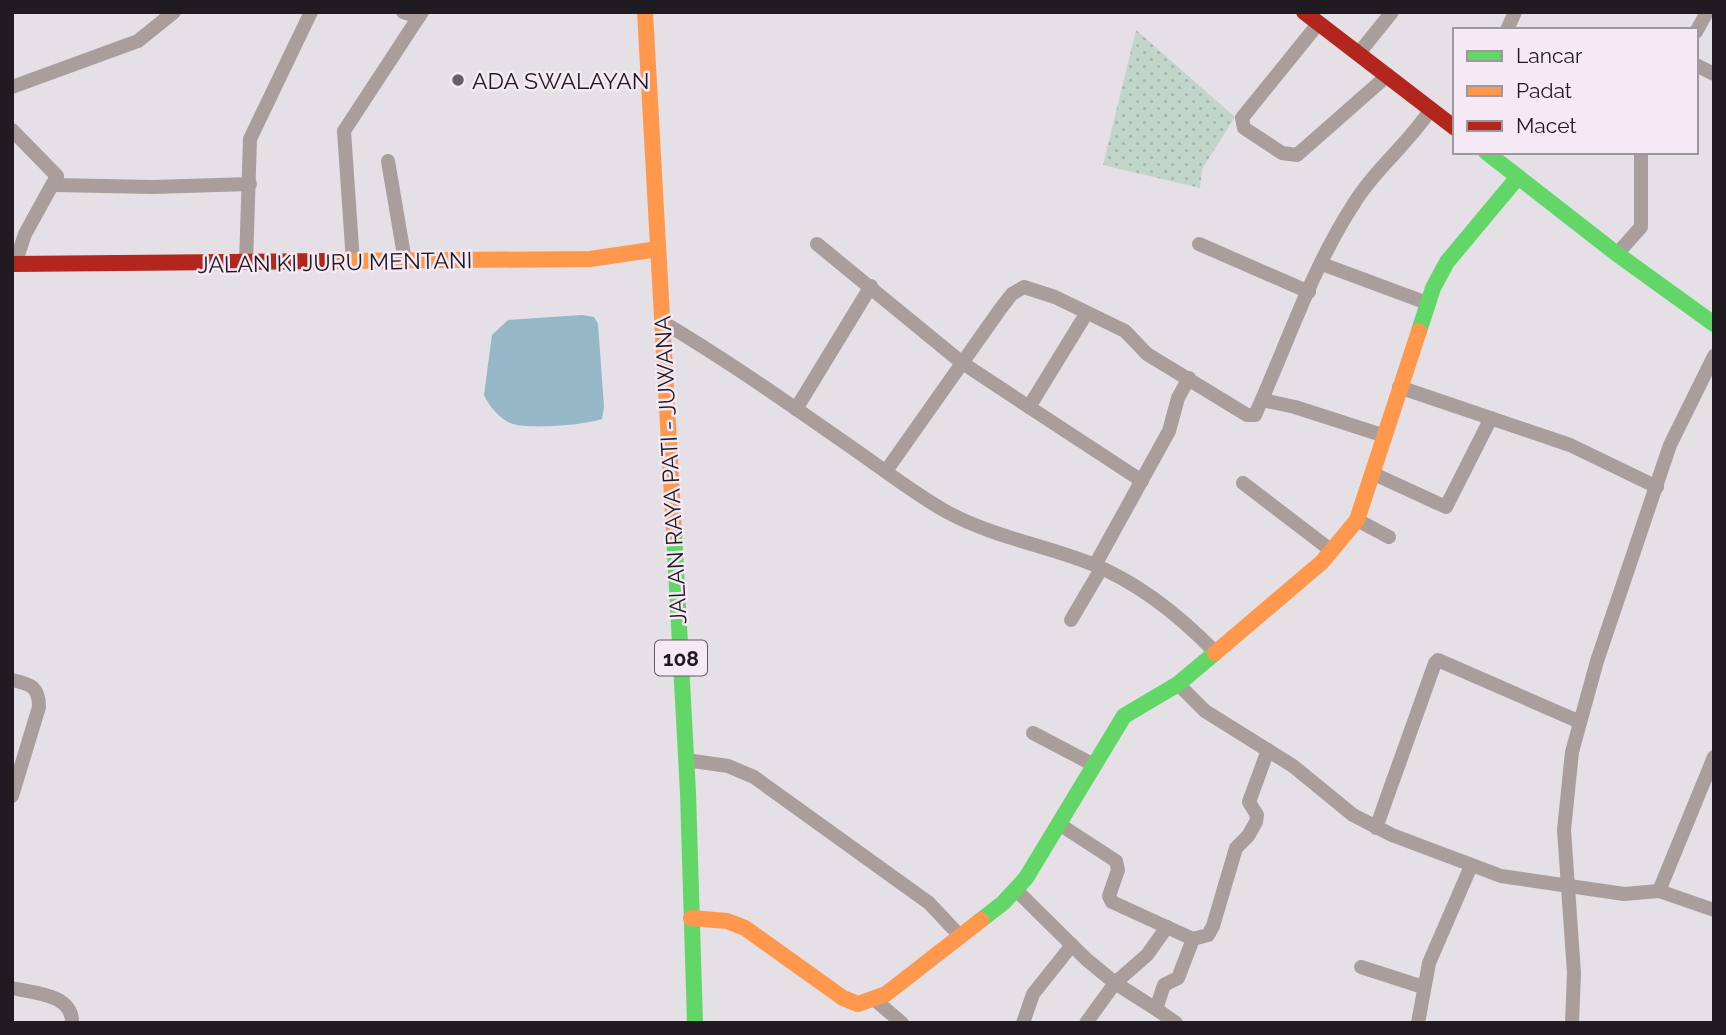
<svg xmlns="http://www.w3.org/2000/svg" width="1726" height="1035" font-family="Raleway,sans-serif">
	<defs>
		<pattern id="grass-dots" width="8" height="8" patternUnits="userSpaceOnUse" patternTransform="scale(1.75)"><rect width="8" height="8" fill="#c2d5cb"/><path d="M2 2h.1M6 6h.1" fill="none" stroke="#a6b6ae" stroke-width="1.8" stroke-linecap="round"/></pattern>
	</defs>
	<rect width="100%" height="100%" fill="#e5dfe6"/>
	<path fill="url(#grass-dots)" d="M1136,30L1235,117L1202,169L1200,188L1103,165Z"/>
	<path fill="#96b7c8" d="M582,315L594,317L598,324L604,407L602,419C584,425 527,430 510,423C499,418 489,406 484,395L492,335L508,320Z"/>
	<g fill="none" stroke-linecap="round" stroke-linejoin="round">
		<g stroke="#a99e9b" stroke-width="14">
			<path d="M403,12L419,17"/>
			<path d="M1318,24L1242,118L1244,128L1282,153L1297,155L1388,75"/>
			<path d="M1507,30L1515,12"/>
			<path d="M1696,32L1707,12"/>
			<path d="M1359,53L1392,12"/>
			<path d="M1696,65L1714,74"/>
			<path d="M12,87L138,41L174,12"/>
			<path d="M12,130L57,176L25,234L15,264"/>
			<path d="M388,161L405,261"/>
			<path d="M55,185L153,187L250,184"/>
			<path d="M817,244L961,362L1029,407L1086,314"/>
			<path d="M1199,244L1309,292"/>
			<path d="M1617,254L1641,227V152"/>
			<path d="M353,262L344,131L422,12"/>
			<path d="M246,263L250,139L311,12"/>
			<path d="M1322,264L1427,303"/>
			<path d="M661,321C727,360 789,404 851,447C883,469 913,493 947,512C993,537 1044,545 1092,564C1139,583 1180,616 1215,652"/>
			<path d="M1399,387L1570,445L1657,487"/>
			<path d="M1262,400L1295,407L1385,436"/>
			<path d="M1029,407L1142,481"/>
			<path d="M796,409L871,286"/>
			<path d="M886,471L1001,308L1012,294L1024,287L1055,297L1125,331L1147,354L1247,415H1255C1287,345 1311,270 1353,205C1375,169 1408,144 1431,109"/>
			<path d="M1374,474L1446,507L1491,418"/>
			<path d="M1243,483L1332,551"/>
			<path d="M1357,520L1389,537"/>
			<path d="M1095,565L1169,431L1178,398L1189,378"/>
			<path d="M1071,620L1101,569"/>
			<path d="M12,680C31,684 39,687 39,707L12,796"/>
			<path d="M1178,684L1205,711L1293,766L1353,815L1392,835L1501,876L1624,894L1659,891L1714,910"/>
			<path d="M1033,733L1092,764"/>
			<path d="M686,760L728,766L754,777L929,903L961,937"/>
			<path d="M1059,824L1116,861L1118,870L1109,896L1112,902L1193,939"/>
			<path d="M1376,828L1435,663L1438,660L1580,722"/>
			<path d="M1015,889L1086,959L1115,983L1086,1023"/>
			<path d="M1659,891L1714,757"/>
			<path d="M1361,967L1423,987"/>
			<path d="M12,988C34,993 73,994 72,1023"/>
			<path d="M875,1000L902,1023"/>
			<path d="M1156,1009L1115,983L1147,955L1167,927"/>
			<path d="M1023,1023L1033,994L1072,945"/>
			<path d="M1176,1023L1156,1009L1164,985L1178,978L1193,939L1208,935L1213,926L1236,848L1248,836L1256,822L1257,815L1249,802L1268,750"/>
			<path d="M1418,1023L1429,963L1471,866"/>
			<path d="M1572,1023L1574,973L1564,830L1572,752L1597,661L1670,445L1714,356"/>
		</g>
		<g stroke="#63d668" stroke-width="16">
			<path d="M1486,152L1617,254L1714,324"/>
			<path d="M1419,331L1433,288L1447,262L1518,177"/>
			<path d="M674,533L688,793L695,1023"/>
			<path d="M981,920L1003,903L1026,878L1124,716L1178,684L1215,653"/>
		</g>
		<g stroke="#ff974d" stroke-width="16">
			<path d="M645,12L674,533"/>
			<path d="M329,261L590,259L658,249"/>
			<path d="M1215,653L1322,562L1357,520L1419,331"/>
			<path d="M691,918L727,921L745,928L843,998L858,1004L886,994L981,920"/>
		</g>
		<g stroke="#b3261e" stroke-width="16">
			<path d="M1304,12L1455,128"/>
			<path d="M12,264L329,261"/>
		</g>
	</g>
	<circle fill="#646065" stroke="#f5e9f6" stroke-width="2.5" cx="458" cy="80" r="7"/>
	<g text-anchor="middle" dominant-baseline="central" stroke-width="5" stroke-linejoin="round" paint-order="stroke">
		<rect fill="#f5e9f6" stroke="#5f5960" stroke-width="2" x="655" y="640.5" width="52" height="35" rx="5"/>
		<g font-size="21" font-weight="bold" fill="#1f1b20">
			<text x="681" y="658">108</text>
		</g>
		<g font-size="23" fill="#1f1b20" stroke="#f5e9f6" text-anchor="start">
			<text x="472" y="80">ADA SWALAYAN</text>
		</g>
		<g font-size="23" fill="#1f1b20" stroke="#f5e9f6">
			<text transform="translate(335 262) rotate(-1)">JALAN KI JURU MENTANI</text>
			<text transform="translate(670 470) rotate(-93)">JALAN RAYA PATI - JUWANA</text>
		</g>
	</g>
	<rect width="1726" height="1035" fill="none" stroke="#1f1b20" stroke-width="28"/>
	<rect x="1453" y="28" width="245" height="126" fill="#f5e9f6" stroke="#9f97a0" stroke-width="2"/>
	<rect x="1467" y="51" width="35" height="10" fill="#63d668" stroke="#9f97a0" stroke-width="2"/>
	<text x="1516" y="63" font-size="21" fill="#1f1b20">Lancar</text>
	<rect x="1467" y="86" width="35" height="10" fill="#ff974d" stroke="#9f97a0" stroke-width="2"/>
	<text x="1516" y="98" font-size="21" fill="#1f1b20">Padat</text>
	<rect x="1467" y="121" width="35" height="10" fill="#b3261e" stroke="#9f97a0" stroke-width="2"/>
	<text x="1516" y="133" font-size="21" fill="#1f1b20">Macet</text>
</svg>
